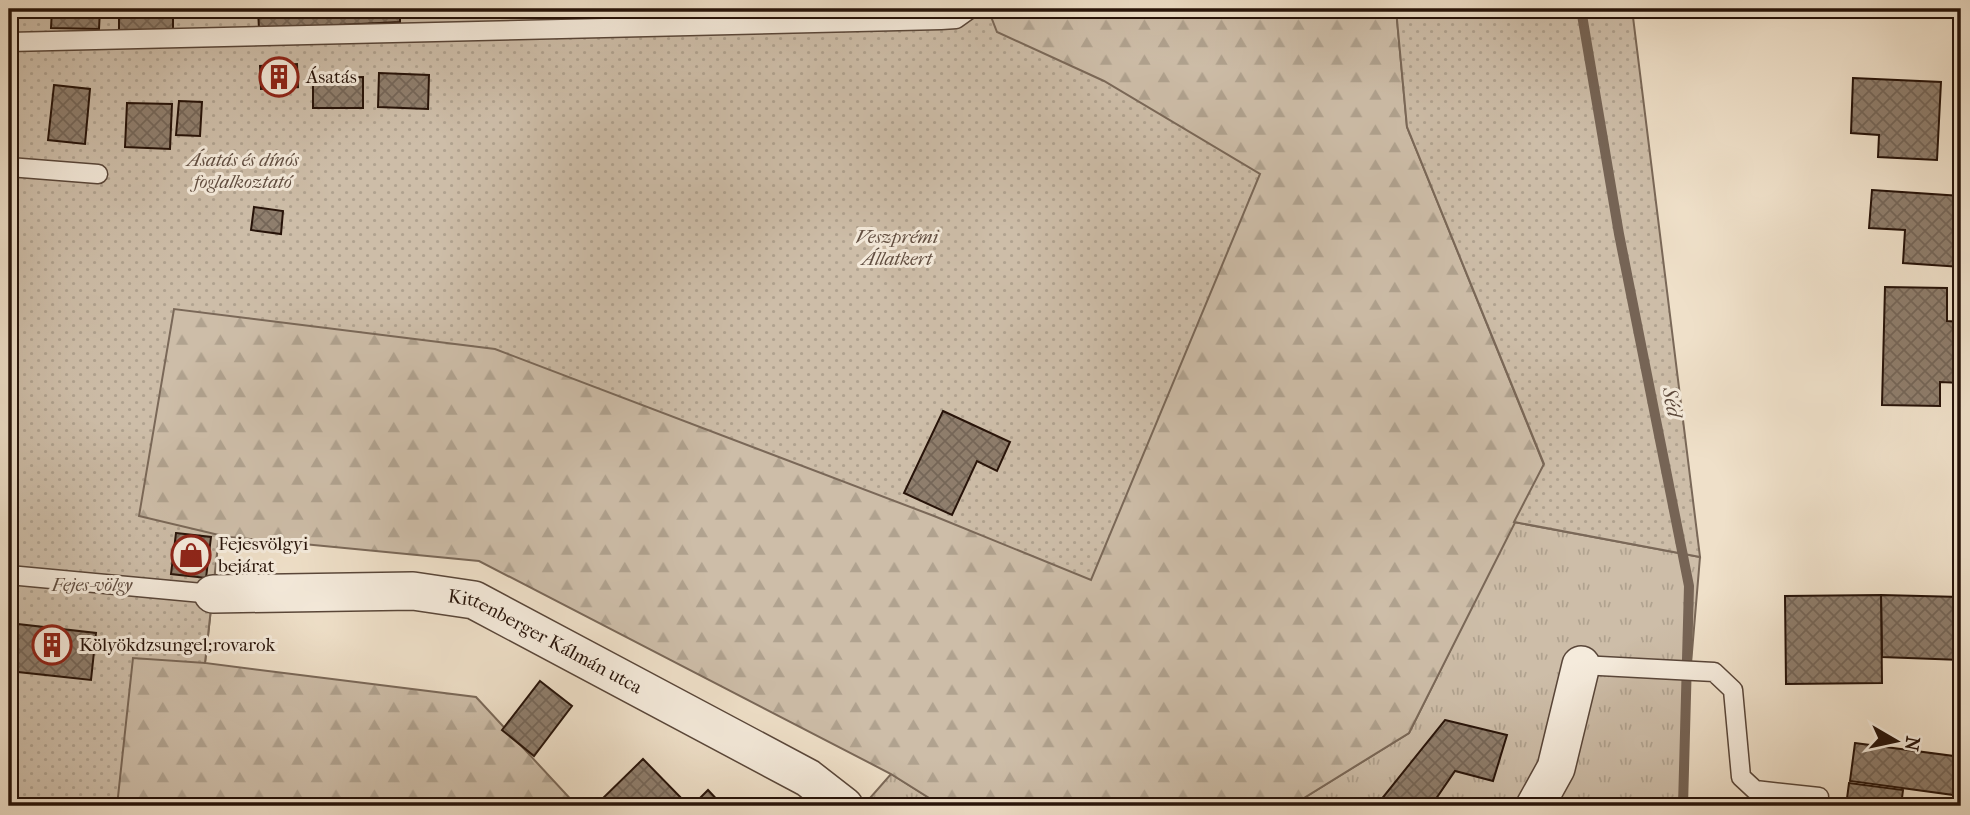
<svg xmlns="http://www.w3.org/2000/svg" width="1970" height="815" font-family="'IM FELL French Canon',serif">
	<defs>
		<pattern id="grass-tufts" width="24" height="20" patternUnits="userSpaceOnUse" patternTransform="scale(1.75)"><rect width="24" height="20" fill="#cdbda8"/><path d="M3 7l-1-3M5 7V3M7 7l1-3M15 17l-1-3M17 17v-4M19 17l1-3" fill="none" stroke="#b0a28f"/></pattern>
		<pattern id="forest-firs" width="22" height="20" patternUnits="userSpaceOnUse" patternTransform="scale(1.75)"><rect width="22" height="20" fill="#cdbda8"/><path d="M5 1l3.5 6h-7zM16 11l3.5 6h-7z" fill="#b0a28f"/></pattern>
		<pattern id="park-dots" width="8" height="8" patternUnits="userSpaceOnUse" patternTransform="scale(1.75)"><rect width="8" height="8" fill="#cdbda8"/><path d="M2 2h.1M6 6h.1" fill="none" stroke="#b0a28f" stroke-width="1.8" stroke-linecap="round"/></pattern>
		<pattern id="building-cross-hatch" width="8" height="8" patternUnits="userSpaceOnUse" patternTransform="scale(1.75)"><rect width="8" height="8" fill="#8f7e6d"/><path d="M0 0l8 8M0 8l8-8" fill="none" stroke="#756658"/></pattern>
	</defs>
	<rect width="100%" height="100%" fill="#efe0c9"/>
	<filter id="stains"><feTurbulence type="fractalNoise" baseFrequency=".00286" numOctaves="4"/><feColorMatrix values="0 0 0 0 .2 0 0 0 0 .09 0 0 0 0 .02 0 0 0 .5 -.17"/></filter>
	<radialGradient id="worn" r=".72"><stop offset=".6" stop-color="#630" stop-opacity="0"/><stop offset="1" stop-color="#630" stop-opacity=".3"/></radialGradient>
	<g fill="url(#grass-tufts)" stroke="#7a6858" stroke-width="2">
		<path d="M1514,522L1700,557L1679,806H1291L1409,733Z"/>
		<path d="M891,774L942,806H863Z"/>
	</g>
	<path fill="url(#forest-firs)" stroke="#7a6858" stroke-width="2" d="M988,9H1396L1407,127L1544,465L1409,733L1291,806H942L891,774L479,561L219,536L205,663L476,697L577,806H9V295L996,32Z"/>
	<g fill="url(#park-dots)" stroke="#7a6858" stroke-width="2">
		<path d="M9,9H988L997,32L1104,81L1260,174L1091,580L934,516L495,349L174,309L139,516L219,535L205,663L133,658L117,806H9Z"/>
		<path d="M1396,9H1632L1700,557L1514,522L1544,464L1407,127Z"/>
	</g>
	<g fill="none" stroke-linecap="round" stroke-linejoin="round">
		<path stroke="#766455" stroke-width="10" d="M1581,9L1619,234L1689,586L1683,806"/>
	</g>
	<g fill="url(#building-cross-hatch)" stroke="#271309" stroke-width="2">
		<path d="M52,9H100L99,29L51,28Z"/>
		<path d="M258,9H400V22L259,29Z"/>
		<rect x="119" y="13" width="54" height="22"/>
		<path d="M297,64L298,87L261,89L260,66Z"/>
		<path d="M379,73L429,75L428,109L378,107Z"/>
		<path d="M363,77V108H313V78Z"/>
		<path d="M1853,78L1941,82L1937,160L1878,157L1879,135L1851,133Z"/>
		<path d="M54,85L90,89L85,144L48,140Z"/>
		<path d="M9,90H13L9,141Z"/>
		<path d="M179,101L202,102L200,136L176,135Z"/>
		<path d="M127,103L172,104L170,149L125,147Z"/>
		<path d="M1872,190L1961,196V267L1903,263L1905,230L1869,228Z"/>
		<path d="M254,207L283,211L281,234L251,230Z"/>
		<path d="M1885,287L1947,288V321L1961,322V383L1940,382V406L1882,405Z"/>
		<path d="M943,411L1010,442L997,471L977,461L952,515L904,493Z"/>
		<path d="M176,533L211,537L206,578L171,574Z"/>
		<path d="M1881,595L1961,597V660L1882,657Z"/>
		<path d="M1881,595L1882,683L1786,684L1785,596Z"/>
		<path d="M9,623L96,633L91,680L9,671Z"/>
		<path d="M540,681L572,706L534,756L502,730Z"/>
		<path d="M1445,720L1507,735L1493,781L1455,771L1431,806H1388L1380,801Z"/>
		<path d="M1855,743L1961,757V796L1850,781Z"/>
		<path d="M643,759L689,806H599L597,804Z"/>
		<path d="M1849,783L1903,790L1901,806H1846Z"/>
		<path d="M708,790L723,806H692Z"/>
	</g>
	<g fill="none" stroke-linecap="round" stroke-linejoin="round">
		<g stroke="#594639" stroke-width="21">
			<g id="service">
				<path d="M9,42L941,20L956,19L970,9"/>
				<path d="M9,167L98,174"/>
				<path d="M9,575L213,594"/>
				<path d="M1581,665L1714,672L1733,690L1741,777L1755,790L1819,797"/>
			</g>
		</g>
		<g stroke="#594639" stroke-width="40">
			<g id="minor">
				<path id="s1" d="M213,594L413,591L474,600L808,778L844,806"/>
				<path d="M1535,806L1556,768L1581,665"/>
			</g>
		</g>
		<use href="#service" stroke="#f5ebdc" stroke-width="18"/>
		<use href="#minor" stroke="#f5ebdc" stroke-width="37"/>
	</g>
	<defs>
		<g id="building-ring" transform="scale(2.0125)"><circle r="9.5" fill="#f5ebdc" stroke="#8f2418" stroke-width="1.5"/><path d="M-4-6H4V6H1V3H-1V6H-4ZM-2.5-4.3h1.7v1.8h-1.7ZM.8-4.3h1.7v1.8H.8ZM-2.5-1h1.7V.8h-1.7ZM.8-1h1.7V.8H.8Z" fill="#8f2418"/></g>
		<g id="shop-ring" transform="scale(2.0125)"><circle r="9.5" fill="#f5ebdc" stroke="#8f2418" stroke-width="1.5"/><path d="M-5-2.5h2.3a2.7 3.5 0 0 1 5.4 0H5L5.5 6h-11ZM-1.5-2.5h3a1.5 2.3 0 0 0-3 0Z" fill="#8f2418"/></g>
	</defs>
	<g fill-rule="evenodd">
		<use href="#building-ring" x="279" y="77"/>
		<use href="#shop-ring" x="191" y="555"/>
		<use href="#building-ring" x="52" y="645"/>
	</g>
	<g text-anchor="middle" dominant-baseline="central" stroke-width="6" stroke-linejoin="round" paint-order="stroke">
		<g font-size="19" fill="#271309" stroke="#f5ebdc" text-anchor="start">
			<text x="306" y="77">Ásatás</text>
			<text x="218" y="544">Fejesvölgyi<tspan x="218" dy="22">bejárat</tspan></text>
			<text x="79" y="645">Kölyökdzsungel;rovarok</text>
		</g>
		<g font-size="19" font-style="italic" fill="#614e41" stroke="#f5ebdc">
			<text x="243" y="160">Ásatás és dínós<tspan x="243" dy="22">foglalkoztató</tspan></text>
			<text x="897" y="237">Veszprémi<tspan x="897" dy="22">Állatkert</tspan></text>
			<text x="92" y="585">Fejes-völgy</text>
		</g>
		<g font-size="19" fill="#271309" stroke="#f5ebdc">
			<text stroke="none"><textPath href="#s1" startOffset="343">Kittenberger Kálmán utca</textPath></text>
		</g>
		<g font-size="21" font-style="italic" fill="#5c493c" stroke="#f5ebdc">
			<text transform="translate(1672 402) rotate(79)">Séd</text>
		</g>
	</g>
	<rect width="1970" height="815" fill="none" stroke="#efe0c9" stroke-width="35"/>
	<rect x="10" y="10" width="1949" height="794" fill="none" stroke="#271309" stroke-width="3.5"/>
	<rect x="18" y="18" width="1935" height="780" fill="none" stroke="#271309" stroke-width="2"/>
	<g transform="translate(1896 741) rotate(99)" stroke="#f5ebdc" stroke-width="5" paint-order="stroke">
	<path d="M0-5L12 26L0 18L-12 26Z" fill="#271309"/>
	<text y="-10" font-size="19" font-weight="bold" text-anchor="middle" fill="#271309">N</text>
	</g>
	<rect width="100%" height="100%" filter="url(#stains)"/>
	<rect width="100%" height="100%" fill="url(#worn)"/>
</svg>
